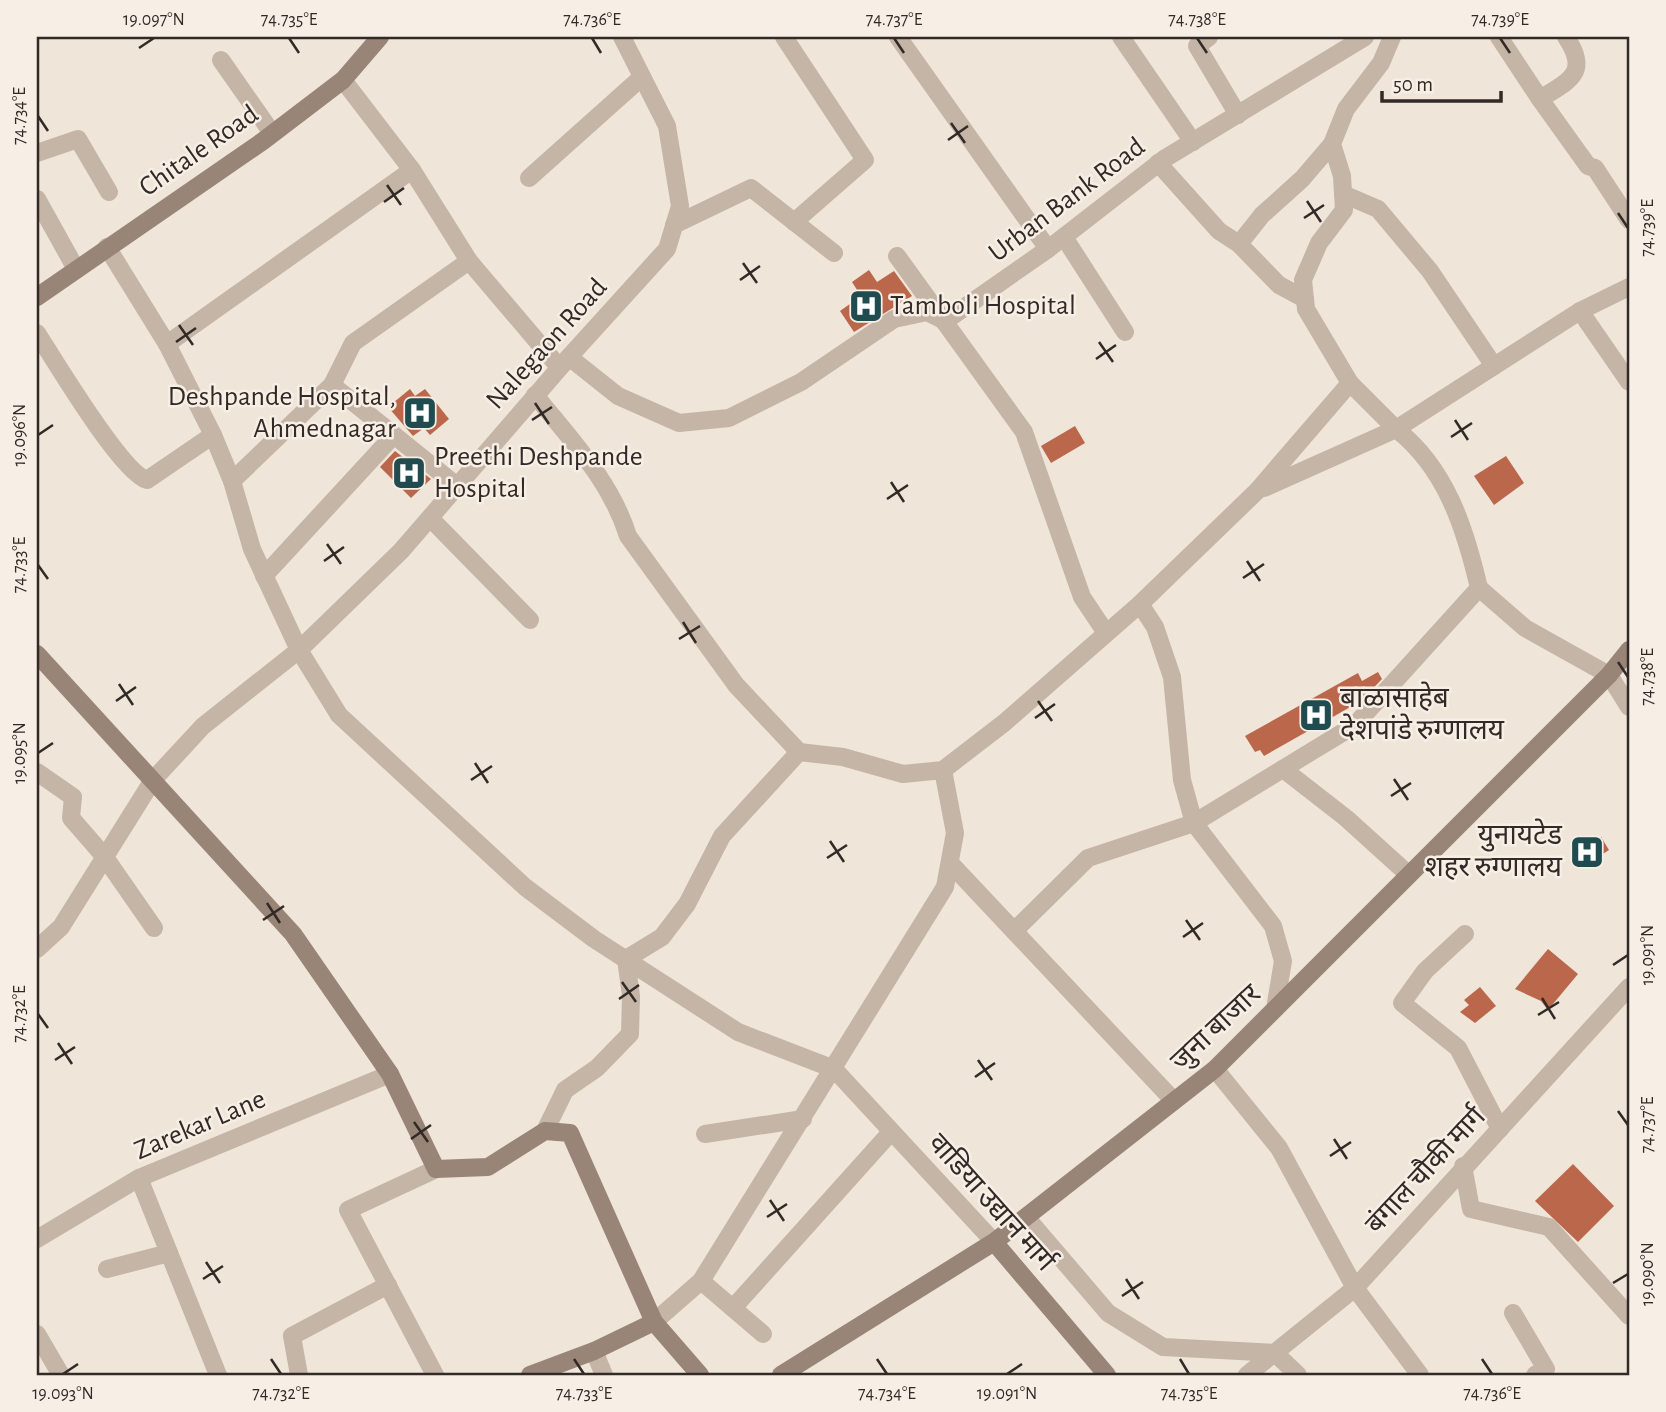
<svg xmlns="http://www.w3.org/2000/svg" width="1666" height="1412" font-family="'Alegreya Sans','Noto Sans Devanagari',sans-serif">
	<rect width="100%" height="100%" fill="#efe5d9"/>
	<g fill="#bb674b">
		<path d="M869,270L877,282L894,271L912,296L854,332L840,311L861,296L852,282Z"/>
		<path d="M410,389L415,396L425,389L449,419L430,435L424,428L413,436L388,407Z"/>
		<path d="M1075,426L1085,443L1051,463L1041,446Z"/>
		<path d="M395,451L431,479L411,498L380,467Z"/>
		<path d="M1506,456L1524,483L1494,505L1474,476Z"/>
		<path d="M1378,672L1382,679L1361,701L1264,756L1260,750L1255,752L1245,736L1358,673L1362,681Z"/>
		<path d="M1601,837L1609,850L1584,866L1575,853Z"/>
		<path d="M1548,949L1578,974L1548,1010L1541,1001L1515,989Z"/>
		<path d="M1480,987L1496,1006L1475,1023L1460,1012L1469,1005L1464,1000Z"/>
		<path d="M1573,1164L1614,1206L1578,1242L1535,1201Z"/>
	</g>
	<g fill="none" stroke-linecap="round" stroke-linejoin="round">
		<g stroke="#c5b5a6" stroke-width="18">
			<path d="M784,37L865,160L794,222"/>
			<path d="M898,37L1048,249"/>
			<path d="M1121,37L1193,142"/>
			<path d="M1209,37L1197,46L1238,115"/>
			<path d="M1392,37L1381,63L1346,109L1332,144L1342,176L1344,210L1319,243L1303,280L1306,309L1350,383L1396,429L1580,311L1629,287"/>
			<path d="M1499,37L1540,99"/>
			<path d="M1566,37C1590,73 1570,80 1540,99L1588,166L1595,168L1629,220"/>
			<path d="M221,60L272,133"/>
			<path d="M343,80L412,170L469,261L559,367"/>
			<path d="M37,153L78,139L109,192"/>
			<path d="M1158,163L1219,231L1239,244L1279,285L1305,299"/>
			<path d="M529,178L642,77"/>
			<path d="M1343,194L1378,209L1430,271L1494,366"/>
			<path d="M37,199L76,269"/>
			<path d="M674,225L751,188L834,253"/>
			<path d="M1064,237L1125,332"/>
			<path d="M1239,244L1262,215L1302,179L1332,144"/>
			<path d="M107,247L167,344L213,435L232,481L252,549L299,650L339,715L525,887L594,939L738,1032L834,1069L994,1242"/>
			<path d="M897,256L1024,432L1082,597L1106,633"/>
			<path d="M1580,311L1629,382"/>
			<path d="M37,333C55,361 121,472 147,480L213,435"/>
			<path d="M167,344L412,170"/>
			<path d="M569,357L618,396L679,423L729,418L801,382L894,319L927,312L945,321L1048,249L1164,159L1365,37"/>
			<path d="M332,385L457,486"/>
			<path d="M535,395C571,440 611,481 628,536L736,685L799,752"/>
			<path d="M232,481L332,385L353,343L469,261"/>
			<path d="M430,518L530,620"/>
			<path d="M264,576L394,435"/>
			<path d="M1479,588L1525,628L1609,675L1629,707"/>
			<path d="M1140,604L1155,627L1172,677L1182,780L1194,823L1273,926L1283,961L1275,1009"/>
			<path d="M1283,769L1346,818L1409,875"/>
			<path d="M37,772L73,797L71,818L104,856L154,928"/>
			<path d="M950,863L1174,1101"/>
			<path d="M1014,931L1088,858L1194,823L1355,725L1479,588C1465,528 1446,468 1396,429L1264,488"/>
			<path d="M1465,934L1425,971L1402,1003L1458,1048L1500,1129"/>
			<path d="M37,949L61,927L153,780L203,726L299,650L401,551L569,357L667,249L680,206L667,126L622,37"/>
			<path d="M626,959L662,937L687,904L722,836L799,752L843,757L903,774L943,770L1004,723L1140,604L1257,491L1350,383"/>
			<path d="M1215,1069L1279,1148L1355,1288L1420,1375"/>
			<path d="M545,1131L565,1090L597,1068L630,1034L631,996L626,959"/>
			<path d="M705,1134L803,1119"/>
			<path d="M1463,1166L1471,1209L1549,1227L1629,1316"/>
			<path d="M139,1178L218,1375"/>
			<path d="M1026,1217L1108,1313L1163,1347L1275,1353L1298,1375"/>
			<path d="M37,1239L139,1178L390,1074"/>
			<path d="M107,1269L169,1253"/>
			<path d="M701,1281L763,1334"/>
			<path d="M733,1308L891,1132"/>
			<path d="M1513,1313L1546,1369L1535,1375"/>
			<path d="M654,1322L701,1281L945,887L955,833L943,770"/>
			<path d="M37,1334L61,1375"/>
			<path d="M594,1351L604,1375"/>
			<path d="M299,1375L292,1336L388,1285"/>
			<path d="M435,1375L348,1210L436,1169"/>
			<path d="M1247,1375L1355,1288L1629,987"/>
		</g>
		<g stroke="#998478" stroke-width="18">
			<path d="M37,297L263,141L343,80L380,37"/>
			<path d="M37,654L293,934L390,1074L436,1169L488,1167L545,1131L570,1133L654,1322L700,1375"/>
			<path d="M994,1242L1107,1375"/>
			<path d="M530,1375L594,1351L654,1322"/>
			<path d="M781,1375L994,1242L1215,1069L1609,675L1629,650"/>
		</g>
	</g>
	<path fill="none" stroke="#322a26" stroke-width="2.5" d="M289,38L299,53M592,38L601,53M894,38L904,53M1197,38L1207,53M1500,38L1510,53M139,48L154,38M38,116L48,131M951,123L965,143M948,140L968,126M387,185L401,205M1307,201L1321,222M384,202L404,188M1618,213L1628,228M1304,218L1324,205M743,263L757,283M740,280L760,266M179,325L193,345M176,342L196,328M1099,342L1113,362M1096,359L1116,345M535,403L549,424M532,420L552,407M1455,420L1468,440M38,435L53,425M1451,437L1472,423M891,482L904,502M887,499L908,485M327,544L341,564M324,561L344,547M1247,561L1260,581M38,565L48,579M1243,578L1264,564M683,622L696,643M679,639L700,626M1618,662L1628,677M119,684L133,705M116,701L136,687M1038,701L1052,721M1035,718L1055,704M38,753L53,743M475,763L488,783M1394,779L1408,800M471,780L492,766M1391,796L1411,783M830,841L844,862M827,858L847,845M267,903L280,923M263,920L284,906M1186,920L1200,940M1183,937L1203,923M1613,965L1628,955M622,982L636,1002M1542,998L1555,1019M619,999L639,985M38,1014L48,1028M1538,1015L1559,1002M58,1043L72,1064M55,1060L75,1047M978,1060L992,1080M975,1077L995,1063M1618,1111L1628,1125M414,1122L428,1142M411,1139L431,1125M1334,1139L1347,1159M1330,1156L1351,1142M770,1200L784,1221M767,1217L787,1204M206,1262L220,1283M203,1279L223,1266M1126,1279L1139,1299M1613,1283L1628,1274M1122,1296L1143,1282M271,1359L281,1374M574,1359L584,1374M877,1359L887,1374M1180,1359L1189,1374M1482,1359L1492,1374M63,1374L78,1364M1007,1374L1022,1364"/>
	<defs>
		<g id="hospital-square" transform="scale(1.75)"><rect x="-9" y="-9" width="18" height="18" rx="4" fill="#204c50" stroke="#f7efe5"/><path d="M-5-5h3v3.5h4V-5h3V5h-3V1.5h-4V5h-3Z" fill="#fff"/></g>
	</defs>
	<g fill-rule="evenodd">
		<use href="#hospital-square" x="866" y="306"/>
		<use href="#hospital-square" x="420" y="413"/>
		<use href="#hospital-square" x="409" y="473"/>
		<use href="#hospital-square" x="1316" y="715"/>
		<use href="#hospital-square" x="1587" y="852"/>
	</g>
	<g text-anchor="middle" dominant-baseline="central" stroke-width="5" stroke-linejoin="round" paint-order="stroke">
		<g font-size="28" fill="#322a26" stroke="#f7efe5">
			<text transform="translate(199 151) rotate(-35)">Chitale Road</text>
			<text transform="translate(1067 200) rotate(-37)">Urban Bank Road</text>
			<text transform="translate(547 344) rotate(-48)">Nalegaon Road</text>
			<text transform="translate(1216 1028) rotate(-43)">जुना बाजार</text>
			<text transform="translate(200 1125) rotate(-23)">Zarekar Lane</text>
			<text transform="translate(1426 1171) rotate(-47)">बंगाल चौकी मार्ग</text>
			<text transform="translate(991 1203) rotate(48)">वाडिया उद्यान मार्ग</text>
		</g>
		<g font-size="28" fill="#322a26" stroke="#f7efe5" text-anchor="start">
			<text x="890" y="306">Tamboli Hospital</text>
			<text x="396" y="397" text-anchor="end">Deshpande Hospital,<tspan x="396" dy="32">Ahmednagar</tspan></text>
			<text x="434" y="457">Preethi Deshpande<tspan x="434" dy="32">Hospital</tspan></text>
			<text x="1340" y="699">बाळासाहेब<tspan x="1340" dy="32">देशपांडे रुग्णालय</tspan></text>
			<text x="1562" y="836" text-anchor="end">युनायटेड<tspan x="1562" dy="32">शहर रुग्णालय</tspan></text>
		</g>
	</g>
	<rect width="1666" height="1412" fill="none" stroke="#f7efe5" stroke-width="77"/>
	<path d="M1382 91v10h119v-10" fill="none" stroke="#322a26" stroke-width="3.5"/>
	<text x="1393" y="91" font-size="21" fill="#322a26" stroke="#f7efe5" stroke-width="5" paint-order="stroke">50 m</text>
	<rect x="38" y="38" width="1590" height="1336" fill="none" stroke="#322a26" stroke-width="2.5"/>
	<g font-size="18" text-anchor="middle" fill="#322a26">
		<text x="154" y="25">19.097°N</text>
		<text x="289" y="25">74.735°E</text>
		<text x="592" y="25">74.736°E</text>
		<text x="894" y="25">74.737°E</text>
		<text x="1197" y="25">74.738°E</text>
		<text x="1500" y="25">74.739°E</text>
		<text transform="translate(19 116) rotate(-90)" y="6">74.734°E</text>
		<text transform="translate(1647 228) rotate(-90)" y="6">74.739°E</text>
		<text transform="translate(19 435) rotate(-90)" y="6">19.096°N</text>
		<text transform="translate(19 565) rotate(-90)" y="6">74.733°E</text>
		<text transform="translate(1647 677) rotate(-90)" y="6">74.738°E</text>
		<text transform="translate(19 753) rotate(-90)" y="6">19.095°N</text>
		<text transform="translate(1647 955) rotate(-90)" y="6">19.091°N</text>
		<text transform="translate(19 1014) rotate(-90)" y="6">74.732°E</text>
		<text transform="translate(1647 1125) rotate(-90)" y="6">74.737°E</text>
		<text transform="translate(1647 1274) rotate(-90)" y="6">19.090°N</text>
		<text x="63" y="1399">19.093°N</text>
		<text x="281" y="1399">74.732°E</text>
		<text x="584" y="1399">74.733°E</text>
		<text x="887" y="1399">74.734°E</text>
		<text x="1007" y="1399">19.091°N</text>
		<text x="1189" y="1399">74.735°E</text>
		<text x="1492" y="1399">74.736°E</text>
	</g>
</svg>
